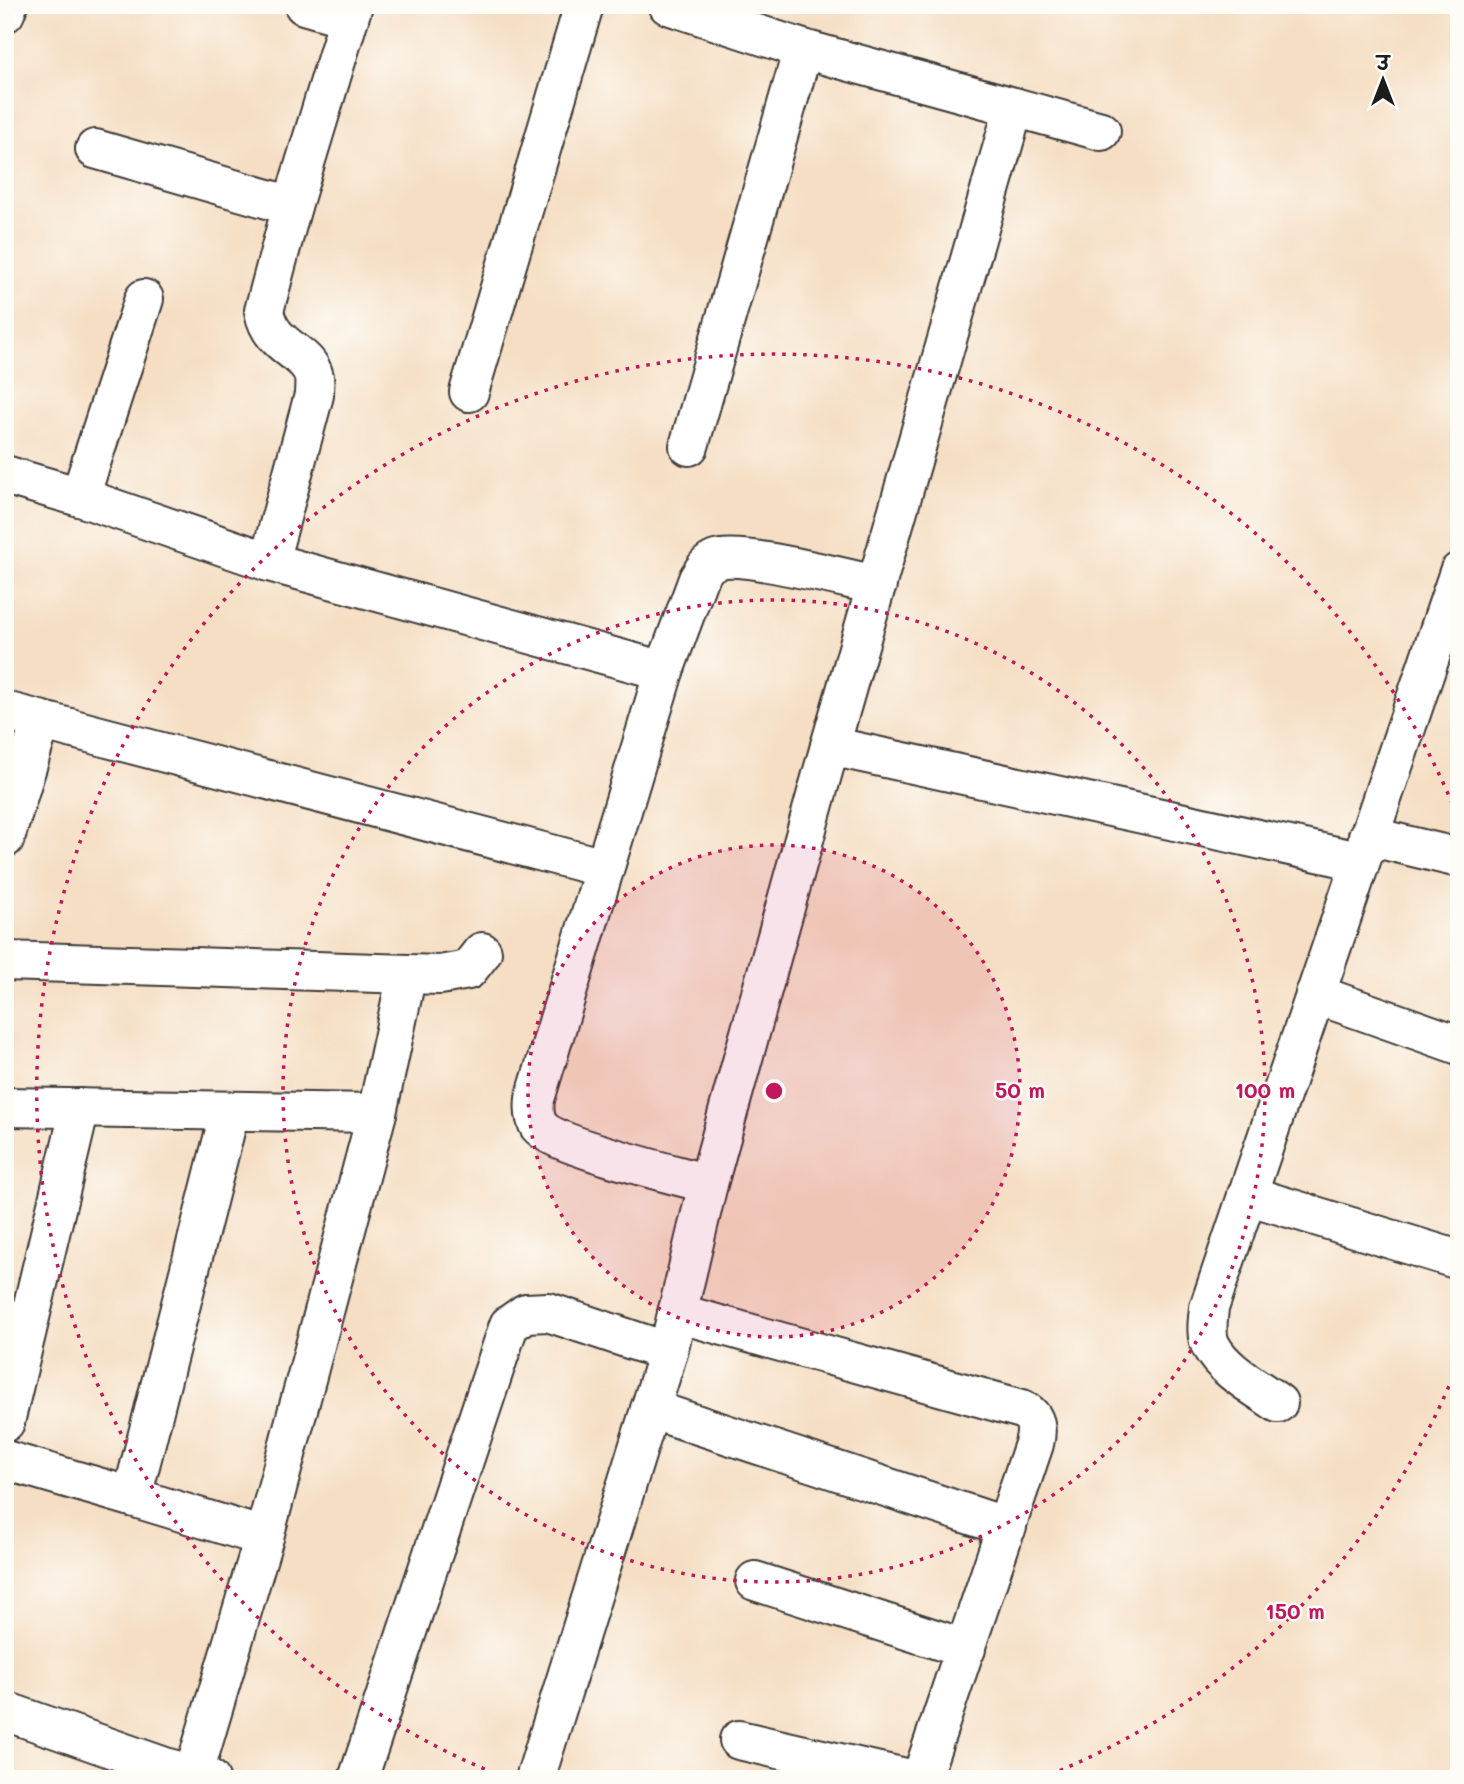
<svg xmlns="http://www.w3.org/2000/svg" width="1464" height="1784" font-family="Mali,'Playpen Sans Deva',sans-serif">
	<rect width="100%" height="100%" fill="#fdfcf7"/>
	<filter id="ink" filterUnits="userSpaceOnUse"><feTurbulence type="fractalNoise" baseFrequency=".0143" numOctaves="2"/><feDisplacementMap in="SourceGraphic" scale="14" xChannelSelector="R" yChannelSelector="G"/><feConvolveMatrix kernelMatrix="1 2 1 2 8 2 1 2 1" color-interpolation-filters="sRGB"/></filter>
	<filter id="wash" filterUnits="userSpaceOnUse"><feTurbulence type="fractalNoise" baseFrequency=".00686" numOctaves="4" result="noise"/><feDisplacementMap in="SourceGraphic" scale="28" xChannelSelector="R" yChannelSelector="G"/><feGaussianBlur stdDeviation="1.57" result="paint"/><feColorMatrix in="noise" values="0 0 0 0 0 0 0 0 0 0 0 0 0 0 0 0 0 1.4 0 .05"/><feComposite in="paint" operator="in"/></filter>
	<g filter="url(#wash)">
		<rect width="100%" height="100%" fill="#f5dec3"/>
	</g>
	<g filter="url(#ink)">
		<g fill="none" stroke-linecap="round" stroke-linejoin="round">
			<g stroke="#3d3935" stroke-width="42">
				<g id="minor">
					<path d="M304,5L349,18"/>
					<path d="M668,5L803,49L1101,131"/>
					<path d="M5,13L8,5"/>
					<path d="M95,149L292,206"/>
					<path d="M469,392L584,5"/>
					<path d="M689,446L803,49"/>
					<path d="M5,475L80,497L269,562L664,671"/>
					<path d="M80,497L144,299"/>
					<path d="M269,562L314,395C314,389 315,383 314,377C308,350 271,349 264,311L292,206L353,5"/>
					<path d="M5,711L604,868"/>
					<path d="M830,746L1359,861"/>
					<path d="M1368,836L1459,858"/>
					<path d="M5,838L41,721"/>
					<path d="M5,961L440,975L468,970L482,952"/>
					<path d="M1315,994L1459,1045"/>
					<path d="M5,1107L377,1113"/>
					<path d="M708,1184C678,1175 554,1146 539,1126C534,1118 534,1108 535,1099L664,671L698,579C704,570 706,564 716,560C740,551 846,579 877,585"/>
					<path d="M1247,1195L1459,1260"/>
					<path d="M677,1313L1022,1409C1037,1417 1038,1428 1034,1444L921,1779"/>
					<path d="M1278,1403C1256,1387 1224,1371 1211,1346C1205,1335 1208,1319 1209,1308L1459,572"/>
					<path d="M650,1409L1007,1527"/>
					<path d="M5,1422L80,1108"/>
					<path d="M5,1460L132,1497"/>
					<path d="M264,1537L377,1113L407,974"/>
					<path d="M755,1581L966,1649"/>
					<path d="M5,1711L165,1767L210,1779"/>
					<path d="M739,1740L910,1779"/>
					<path d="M194,1773L264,1537L132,1497L230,1111"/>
					<path d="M358,1779L509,1325L526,1313L548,1312L668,1352"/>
					<path d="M535,1779L668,1352L708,1184L830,746L1014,107"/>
				</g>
			</g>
			<use href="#minor" stroke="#fff" stroke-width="38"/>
		</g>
	</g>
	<circle cx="774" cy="1091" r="246" fill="#c2185b" fill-opacity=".12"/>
	<g fill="none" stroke="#c2185b" stroke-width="3.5" stroke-dasharray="3.5 7">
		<circle cx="774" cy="1091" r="246"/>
		<circle cx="774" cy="1091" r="491"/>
		<path d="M1457 1367A737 737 0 0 1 1044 1777M504 1777A737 737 0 1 1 1457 815"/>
	</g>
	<circle cx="774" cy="1091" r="10" fill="#c2185b" stroke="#fdfcf7" stroke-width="3.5"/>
	<g font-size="21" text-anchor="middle" font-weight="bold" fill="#c2185b" stroke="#fdfcf7" stroke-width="5" stroke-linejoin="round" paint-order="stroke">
		<text x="1020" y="1098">50 m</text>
		<text x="1265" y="1098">100 m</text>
		<text x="1295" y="1619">150 m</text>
	</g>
	<rect width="1464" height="1784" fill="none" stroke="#fdfcf7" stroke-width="28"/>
	<g transform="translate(1383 80)" stroke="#fdfcf7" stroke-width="5" paint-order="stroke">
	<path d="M0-5L12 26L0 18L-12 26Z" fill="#1c1c1c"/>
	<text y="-10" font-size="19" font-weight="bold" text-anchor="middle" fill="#1c1c1c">उ</text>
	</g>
</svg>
